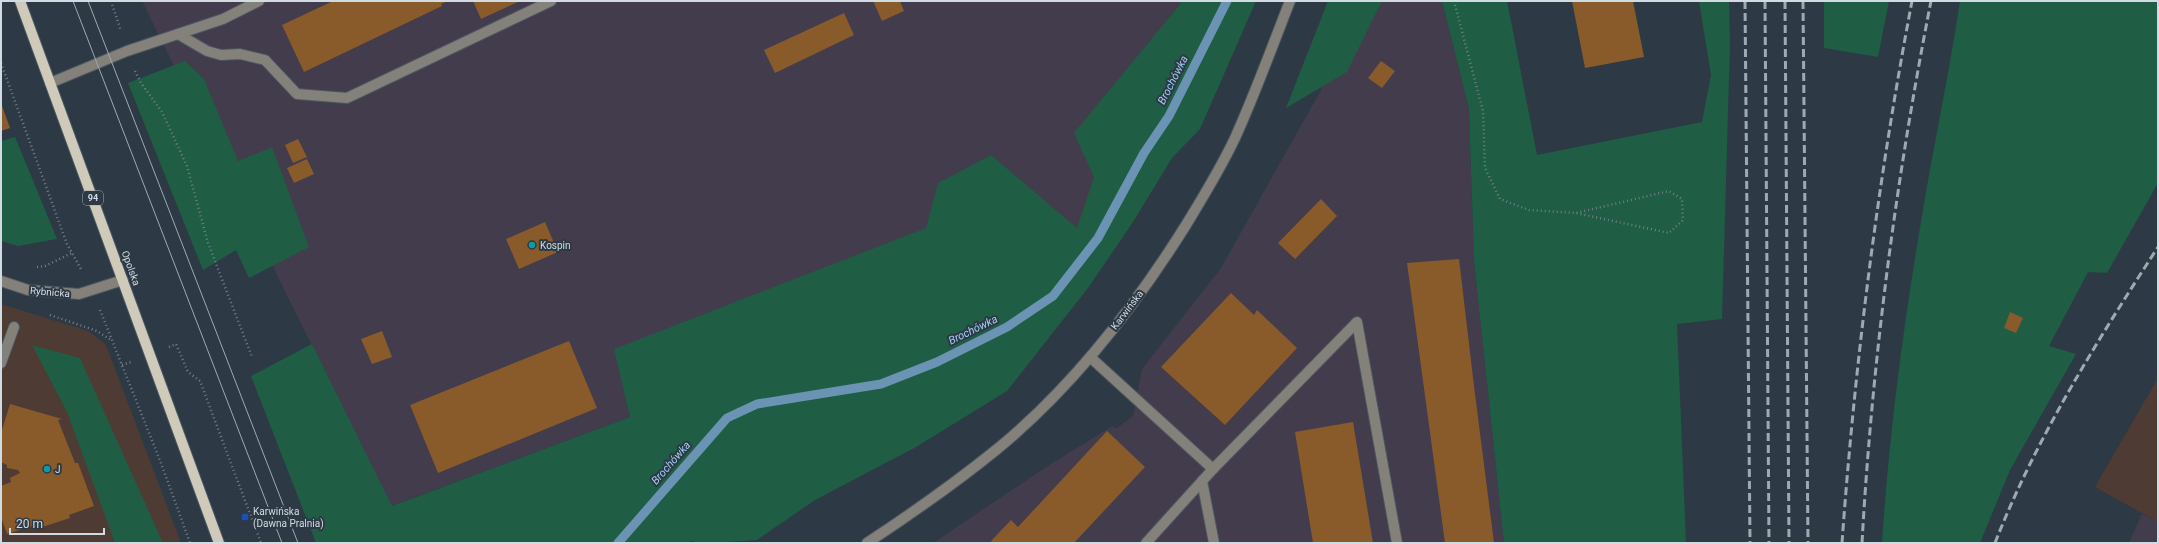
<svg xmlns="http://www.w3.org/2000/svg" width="2159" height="544" font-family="Roboto,sans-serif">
	<rect width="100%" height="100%" fill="#2d3a45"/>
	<g fill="#4e3b33">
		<path d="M1,304L88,331L106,345L181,543H1Z"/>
		<path d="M2158,378V522L2095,487Z"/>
	</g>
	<g fill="#423c4d">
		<path d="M142,1H1177L1211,16L1089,234L941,301L391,506Z"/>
		<path d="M1330,1H1442L1469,109L1474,261L1504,543H933L1040,471L1112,426L1117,428L1133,416L1142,369L1221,268L1321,90L1319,32Z"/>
		<path d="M2142,514L2158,522V543H2129Z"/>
	</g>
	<g fill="#1f5d44">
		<path d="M1177,1H1256L1200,129L1172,158L1133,222L1088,288L1007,391L916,447L815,500L757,540L709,543L691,541L687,543H316L251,376L312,344L392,506L630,417L614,349L926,228L938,183L991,155L1077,228L1094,177L1074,133L1181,3Z"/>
		<path d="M1328,1H1382L1347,72L1286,108Z"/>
		<path d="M1442,1H1507L1537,155L1702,122L1711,75L1699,1H1729L1730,43L1722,319L1677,324L1686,543H1504L1474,261L1469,109Z"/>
		<path d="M1824,1H1889L1878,57L1824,48Z"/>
		<path d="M1960,1H2158V183L2107,273L2088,272L2049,346L2076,354L2010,470L1980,543H1882C1889,435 1903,328 1921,222C1933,148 1949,75 1960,1Z"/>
		<path d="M185,61L204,79L238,161L272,147L309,247L249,278L236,250L203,270L128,83Z"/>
		<path d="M15,137L57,239L18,246L1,241V141Z"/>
		<path d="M32,345L80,358L163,543H115L67,412Z"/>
	</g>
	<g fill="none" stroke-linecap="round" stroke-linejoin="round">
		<path stroke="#6b94b4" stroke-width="9" d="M618,543L727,418L757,404L881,384L937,362L1007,327L1053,296L1098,238L1144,153L1169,116L1227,1"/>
	</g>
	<g fill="#895b2a">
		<path d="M333,1H448L441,4L442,6L304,72L282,25Z"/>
		<path d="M473,1H520L481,19Z"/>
		<path d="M873,1H900L904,11L882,21Z"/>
		<path d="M1572,1H1633L1644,57L1585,68Z"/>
		<path d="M844,13L854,35L775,73L764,50Z"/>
		<path d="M1381,61L1395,71L1382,88L1368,78Z"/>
		<path d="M1,103L10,128L1,131Z"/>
		<path d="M298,139L307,157L293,163L285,145Z"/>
		<path d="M307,159L314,174L294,183L287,168Z"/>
		<path d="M1321,199L1337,216L1295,259L1278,243Z"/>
		<path d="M545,222L558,252L519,269L506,239Z"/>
		<path d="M1459,259L1474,386L1494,543H1445L1407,263Z"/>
		<path d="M1231,293L1254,315L1257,310L1297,348L1225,425L1161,367Z"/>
		<path d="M2010,312L2023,318L2016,333L2004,328Z"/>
		<path d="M382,331L392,357L372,364L361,339Z"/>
		<path d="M569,341L597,408L438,473L410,405Z"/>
		<path d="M10,404L62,419L58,420L75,463H78L94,506L69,515L70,518L33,530L32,526L7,534L1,517V486L11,482L10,478L20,473L18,470L7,468V465L1,462V433Z"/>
		<path d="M1353,422L1373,543H1313L1295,432Z"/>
		<path d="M1107,431L1145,467L1074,543H993L991,541L1011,520L1018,527Z"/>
	</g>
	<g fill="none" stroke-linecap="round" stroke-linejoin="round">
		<g stroke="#4b5761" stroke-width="12">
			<g id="minor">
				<path d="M178,34L207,51L221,55L240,54L265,60L297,94L347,98L551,1"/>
				<path d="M50,83L127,51L223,19L259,1"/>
				<path d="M1,281L28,290L79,294L123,280"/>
				<path d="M1090,357L1213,469L1146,543"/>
				<path d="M1,363L14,327"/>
				<path d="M1213,469L1357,322L1397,543"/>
				<path d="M1202,481L1214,543"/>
				<path d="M867,543C911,514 954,484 996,450C1072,388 1134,308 1186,225C1203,197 1221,168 1235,138C1255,94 1272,47 1290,1"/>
			</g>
		</g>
		<g stroke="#4b5761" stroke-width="12">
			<path id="major" d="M20,1L219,543"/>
		</g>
		<g stroke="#737e88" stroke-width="2.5" stroke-dasharray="1 3" stroke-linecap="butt">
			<path d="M111,1L121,31"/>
			<path d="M1454,1L1483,111L1485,168L1500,199L1529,210L1576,213L1669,233L1683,220L1682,199L1669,191L1576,213"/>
			<path d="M1,63L67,244L82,271"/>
			<path d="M135,71L141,83L162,112L187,166L208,243L252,357"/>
			<path d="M37,267L45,266L72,253"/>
			<path d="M100,310L161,463L190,543"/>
			<path d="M50,315L97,331L111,340"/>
			<path d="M169,347L176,344L188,372L200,381L261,543"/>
			<path d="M122,365L131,362"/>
		</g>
		<use href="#minor" stroke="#83817a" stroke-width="10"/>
		<use href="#major" stroke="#cfcaba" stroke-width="10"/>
		<g stroke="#9fa9b1" stroke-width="1">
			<path d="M73,1L282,543"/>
			<path d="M88,1L298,543"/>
		</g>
		<g stroke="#9fa9b1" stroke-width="3" stroke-dasharray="8 4" stroke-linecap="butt">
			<path d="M1745,1L1750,543"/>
			<path d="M1765,1L1769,543"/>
			<path d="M1785,1L1789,543"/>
			<path d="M1803,1L1808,543"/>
			<path d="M1842,543C1855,361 1878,180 1912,1"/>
			<path d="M1862,543C1872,362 1896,179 1931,1"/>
			<path d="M1995,543C2036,438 2097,341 2158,247"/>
		</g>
	</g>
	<g fill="#0f9aa8" stroke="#2d3a45" stroke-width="1.5">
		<circle cx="532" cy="245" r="4"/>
		<circle cx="47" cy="469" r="4"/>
	</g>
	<rect fill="#1a4fb4" stroke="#2d3a45" stroke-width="1.5" x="241" y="513" width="8" height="8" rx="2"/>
	<g text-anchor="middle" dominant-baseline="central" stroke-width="4" stroke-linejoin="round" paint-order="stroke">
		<rect fill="#2d3a45" stroke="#a1abb3" stroke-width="1" x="83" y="191" width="20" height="14" rx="3"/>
		<g font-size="9" font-weight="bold" fill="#d3dbe2">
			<text x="93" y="198">94</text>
		</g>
		<g font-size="10" fill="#d3dbe2" stroke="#2d3a45" text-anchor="start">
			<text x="540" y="245">Kospin</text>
			<text x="55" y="469">J</text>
			<text x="253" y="511">Karwińska<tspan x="253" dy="12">(Dawna Pralnia)</tspan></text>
		</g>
		<g font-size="10" fill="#d3dbe2" stroke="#2d3a45">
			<text transform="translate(131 268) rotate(70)">Opolska</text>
			<text transform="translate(50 292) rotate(5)">Rybnicka</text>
			<text transform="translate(1127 310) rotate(-53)">Karwińska</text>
		</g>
		<g font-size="11" font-style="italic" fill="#a0cef3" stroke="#2d3a45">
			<text transform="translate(1173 80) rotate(-63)">Brochówka</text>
			<text transform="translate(973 330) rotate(-26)">Brochówka</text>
			<text transform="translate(671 463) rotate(-49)">Brochówka</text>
		</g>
	</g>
	<rect width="2159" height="544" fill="none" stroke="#d3dbe2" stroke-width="4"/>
	<path d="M10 528v6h94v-6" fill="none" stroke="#d3dbe2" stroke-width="2"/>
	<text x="16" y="528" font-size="12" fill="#d3dbe2" stroke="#2d3a45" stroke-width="3" paint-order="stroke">20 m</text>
</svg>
